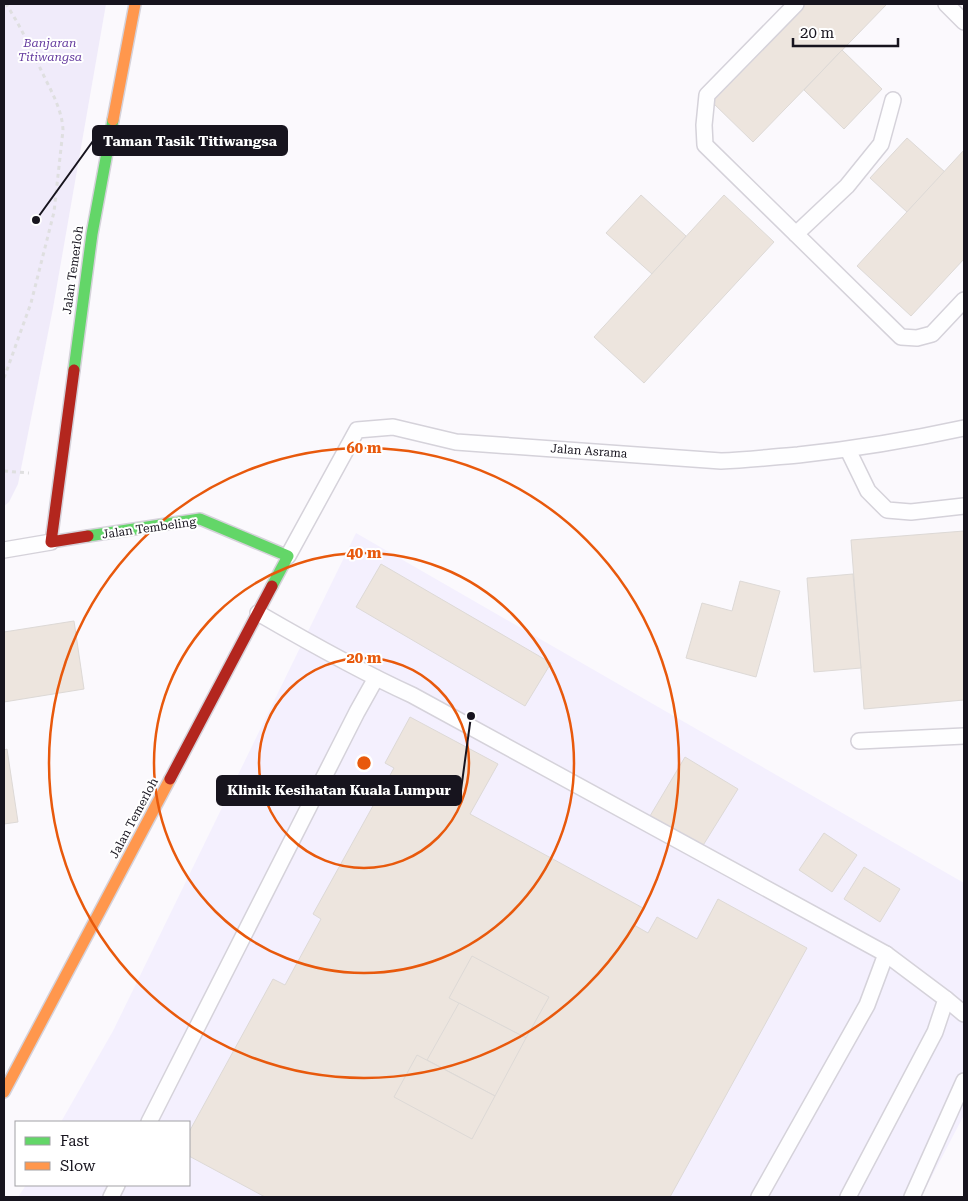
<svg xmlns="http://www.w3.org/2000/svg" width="968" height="1201" font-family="'Roboto Serif',serif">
	<rect width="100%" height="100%" fill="#fbf9fd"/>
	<path fill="#f4f0fe" d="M356,533L964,883V1115L921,1197H18L26,1185H189V1122H61L113,1031Z"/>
	<path fill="#f0ebfa" d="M4,4H106L53,308L18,484L9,502L4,506Z"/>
	<g fill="#ede5de" stroke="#ddd9d6">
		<path d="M805,4H887L753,142L711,101Z"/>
		<path d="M842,50L882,89L844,129L804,90Z"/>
		<path d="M907,138L945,172L907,212L870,178Z"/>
		<path d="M964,150V259L911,316L857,266Z"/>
		<path d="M641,195L686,236L652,274L606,233Z"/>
		<path d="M724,195L774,242L644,383L594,337Z"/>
		<path d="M964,531V700L864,709L851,540Z"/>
		<path d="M381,564L551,663L525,706L356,607Z"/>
		<path d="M853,574L861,668L814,672L807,578Z"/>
		<path d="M740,581L780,591L756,677L686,658L702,603L732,611Z"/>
		<path d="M74,621L84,689L4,702V632Z"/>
		<path d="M410,717L498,764L470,814L643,908L634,925L648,933L657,917L697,939L718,899L807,948L670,1197H265L189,1156V1132L273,979L285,985L321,919L313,914L394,768L385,763Z"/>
		<path d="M7,749L18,822L4,824V750Z"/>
		<path d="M685,757L738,789L702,847L650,816Z"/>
		<path d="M824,833L857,855L832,892L799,870Z"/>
		<path d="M864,867L900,889L880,922L844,899Z"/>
		<path d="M472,956L549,997L526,1038L449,998Z"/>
		<path d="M459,1003L526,1038L495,1096L427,1060Z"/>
		<path d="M417,1055L495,1096L472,1139L394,1097Z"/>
	</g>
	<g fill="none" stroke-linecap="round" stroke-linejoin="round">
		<g stroke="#d5d2da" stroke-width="18">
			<g id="lane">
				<path d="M796,4L707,95L704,125L705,145L901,337L917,338L932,334L964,300"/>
				<path d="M946,4L964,22"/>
				<path d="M796,234L847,186L881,144L893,100"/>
				<path d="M848,450L868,491L887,510L911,512L964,506"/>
				<path d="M4,550L51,542"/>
				<path d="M288,556L357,430L393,427L456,442L721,461C747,460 772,457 798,455C854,449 909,440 964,428"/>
				<path d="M258,613C308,642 359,671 412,695L886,954L946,999L935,1032L848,1197"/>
				<path d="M859,741L964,736"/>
				<path d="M946,999L964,1014"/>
				<path d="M149,1122L357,712L376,678"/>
				<path d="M111,1197L117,1185"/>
				<path d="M759,1197L867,1005L886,954"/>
				<path d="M912,1197L964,1081"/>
			</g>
		</g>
		<g stroke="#d5d2da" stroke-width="14">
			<g id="fast">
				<path d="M74,370L92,234L113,120"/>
				<path d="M88,536L200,519L288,556L272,586"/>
			</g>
		</g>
		<g stroke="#d5d2da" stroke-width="14">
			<g id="slow">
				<path d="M113,120L135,4"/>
				<path d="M4,1092L170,779"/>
			</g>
		</g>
		<g stroke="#d5d2da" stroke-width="14">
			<g id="jam">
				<path d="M74,370L51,542L88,536"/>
				<path d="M170,779L272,586"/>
			</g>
		</g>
		<g stroke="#dfdfe0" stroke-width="3" stroke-dasharray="4 4" stroke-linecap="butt">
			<path d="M4,378L31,303L54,212L63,130C62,109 51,91 42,72C31,49 20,25 6,4"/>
			<path d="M4,471L29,473"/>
		</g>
		<use href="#lane" stroke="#fefeff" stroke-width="15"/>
		<use href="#fast" stroke="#63d668" stroke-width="11"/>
		<use href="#slow" stroke="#ff974d" stroke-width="11"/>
		<use href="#jam" stroke="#b3261e" stroke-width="11"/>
	</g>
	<g fill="none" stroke="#e8590c" stroke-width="2.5">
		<circle cx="364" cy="763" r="105"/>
		<circle cx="364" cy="763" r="210"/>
		<circle cx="364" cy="763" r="315"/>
	</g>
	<g text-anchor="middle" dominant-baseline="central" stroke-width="4" stroke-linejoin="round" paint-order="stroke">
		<g font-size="12" font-style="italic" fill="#653b9f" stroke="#fff">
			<text x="50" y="43">Banjaran<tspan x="50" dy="14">Titiwangsa</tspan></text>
		</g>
		<g font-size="12" fill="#17141e" stroke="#fff">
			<text transform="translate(73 270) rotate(-82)">Jalan Temerloh</text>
			<text transform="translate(589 451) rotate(4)">Jalan Asrama</text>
			<text transform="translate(149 528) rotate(-8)">Jalan Tembeling</text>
			<text transform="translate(134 818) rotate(-62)">Jalan Temerloh</text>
		</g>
	</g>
	<circle cx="364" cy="763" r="8" fill="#e8590c" stroke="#fff" stroke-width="2.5"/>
	<g font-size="15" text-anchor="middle" font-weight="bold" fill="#e8590c" stroke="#fff" stroke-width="4" stroke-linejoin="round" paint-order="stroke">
		<text x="364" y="453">60 m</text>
		<text x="364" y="558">40 m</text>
		<text x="364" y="663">20 m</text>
	</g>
	<path fill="none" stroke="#17141e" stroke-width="2" d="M36 220L93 141M471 716L461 790"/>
	<g fill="#17141e" stroke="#fff" stroke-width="2">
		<circle cx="36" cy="220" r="5"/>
		<circle cx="471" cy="716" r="5"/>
	</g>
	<g fill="#17141e" stroke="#17141e" stroke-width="2">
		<rect x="93" y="126" width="194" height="29" rx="5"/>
		<rect x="217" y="776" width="244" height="29" rx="5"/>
	</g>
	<g font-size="14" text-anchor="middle" font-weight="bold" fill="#fff">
		<text x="190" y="146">Taman Tasik Titiwangsa</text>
		<text x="339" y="795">Klinik Kesihatan Kuala Lumpur</text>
	</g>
	<rect width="968" height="1201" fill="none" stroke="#17141e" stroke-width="10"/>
	<rect x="15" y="1121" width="175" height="65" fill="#ffffff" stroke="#a2a1a5"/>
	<rect x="25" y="1137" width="25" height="8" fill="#63d668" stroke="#a2a1a5"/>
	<text x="60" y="1146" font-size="15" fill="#17141e">Fast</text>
	<rect x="25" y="1162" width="25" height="8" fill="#ff974d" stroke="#a2a1a5"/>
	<text x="60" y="1171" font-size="15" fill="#17141e">Slow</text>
	<path d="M793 38v8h105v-8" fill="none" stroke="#17141e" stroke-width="2.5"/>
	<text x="800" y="38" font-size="15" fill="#17141e" stroke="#ffffff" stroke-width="4" paint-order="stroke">20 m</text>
</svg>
